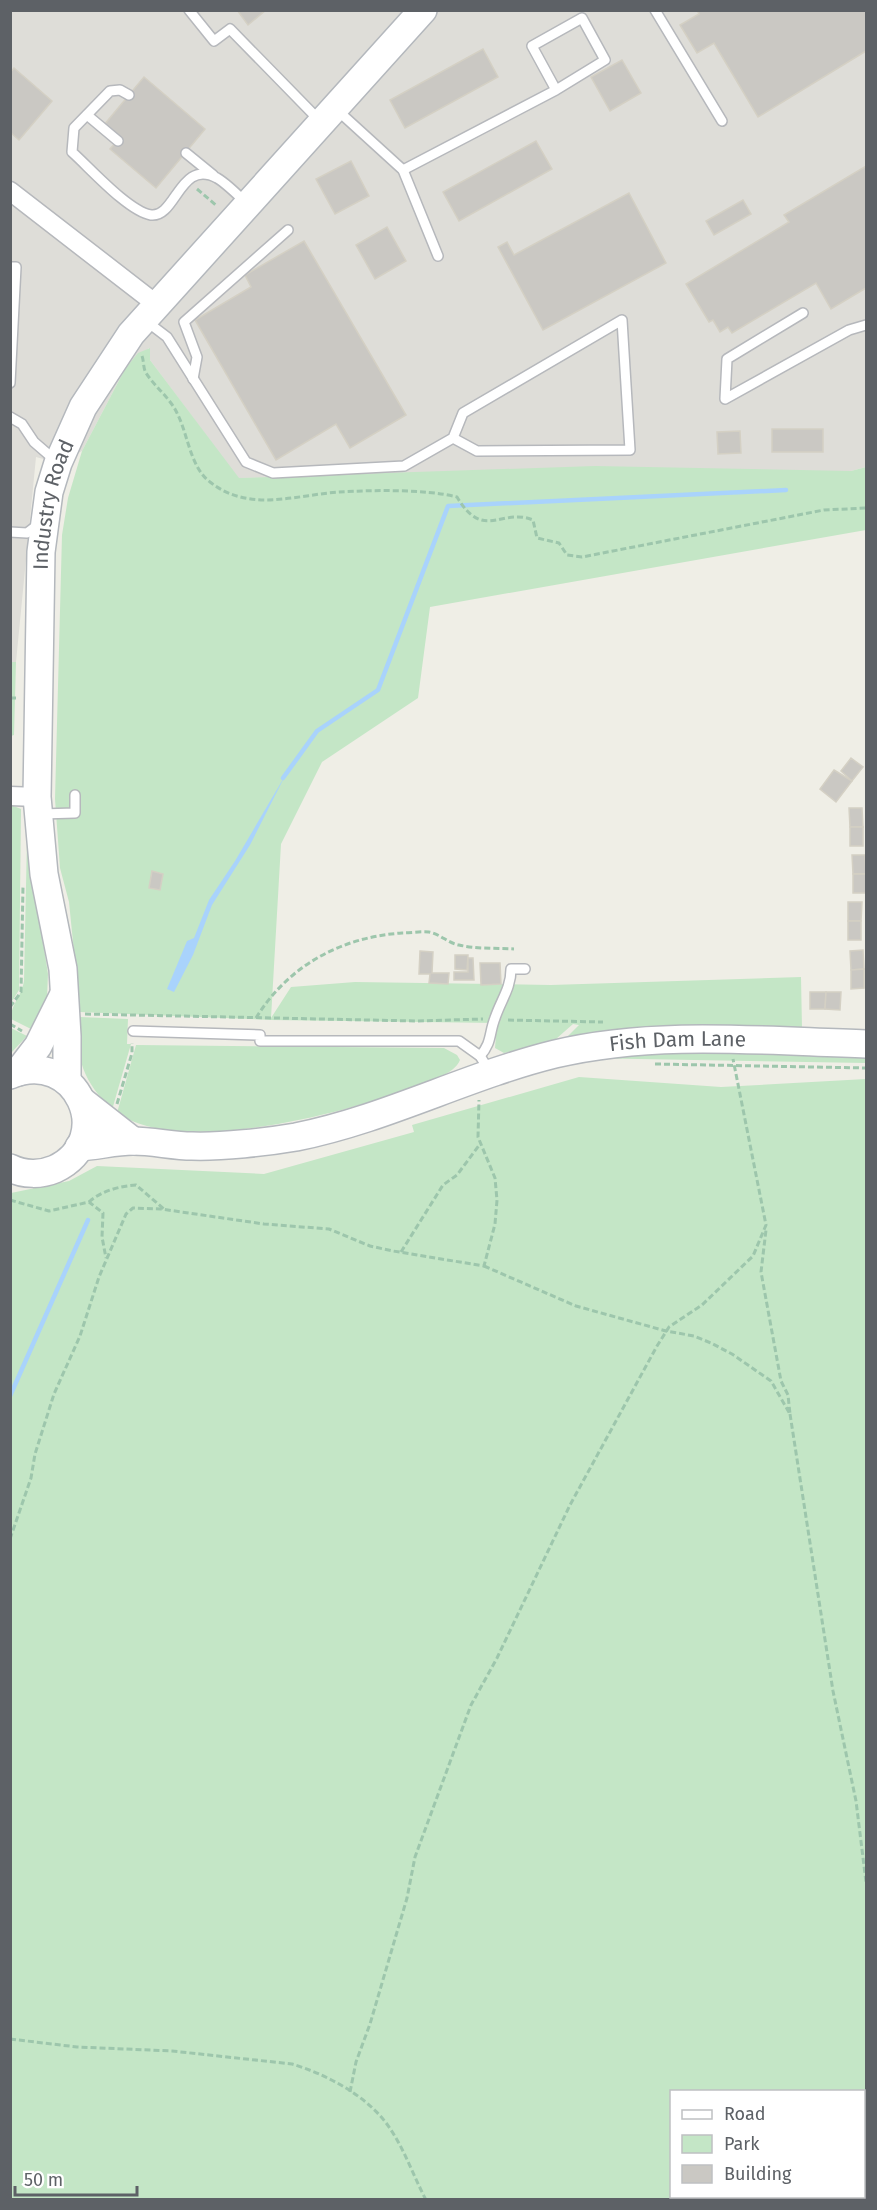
<svg xmlns="http://www.w3.org/2000/svg" width="877" height="2210" font-family="'Fira Sans',sans-serif">
	<rect width="100%" height="100%" fill="#efeee6"/>
	<path fill="#deddd8" d="M11,11H866V467L851,471L238,478L150,360L149,348L125,369L82,451L58,463L36,457L16,662H11Z"/>
	<g fill="#c4e6c6" fill-rule="evenodd">
		<path d="M150,348V360L239,478L595,466L851,471L866,467V530L430,607L418,698L322,762L281,844L271,1018L291,987L355,982L551,985L801,977L802,1028L561,1043L579,1025L573,1024L556,1039L504,1053L495,1048L497,1023L271,1020L80,1012L69,902L60,868L55,799L62,535L68,498L82,451L125,369L138,353Z"/>
		<path d="M11,662H16L14,735L11,736Z"/>
		<path d="M11,805L21,809L19,990L11,1003Z"/>
		<path d="M27,839L48,974L47,997L35,1031L11,1019C10,1005 22,996 24,981Z"/>
		<path d="M80,1017L128,1019L127,1044H131L112,1110C84,1081 74,1059 80,1017Z"/>
		<path d="M11,1028L27,1036L11,1053Z"/>
		<path d="M136,1045L444,1048L457,1055L460,1060C454,1075 428,1081 414,1087C346,1113 181,1157 117,1113Z"/>
		<path d="M699,1052L866,1056V1063L582,1058L626,1053Z"/>
		<path d="M579,1077L721,1087L866,1079V2199H11V1193L69,1181L97,1166L264,1174L414,1132L412,1125ZM672,2092H864V2196H672Z"/>
	</g>
	<path fill="#a9d3fc" d="M286,774L250,845L212,905L193,955L174,992L167,989L187,941L194,938L209,900L235,861Z"/>
	<g fill="none" stroke-linecap="round" stroke-linejoin="round">
		<g stroke="#a9d3fc" stroke-width="4.5">
			<path d="M283,778L317,731L378,690L448,506L786,490"/>
			<path d="M10,1396L88,1220"/>
		</g>
	</g>
	<g fill="#cac8c3" stroke="#d4d0c4" stroke-width="1.5">
		<path d="M237,10H266L248,25Z"/>
		<path d="M697,10H866V51L758,117L714,43L697,53L680,25L699,14Z"/>
		<path d="M483,49L498,77L405,128L390,100Z"/>
		<path d="M622,60L641,93L610,111L591,77Z"/>
		<path d="M14,68L52,101L19,140L10,132V73Z"/>
		<path d="M144,77L205,129L156,188L110,149L120,138L104,125Z"/>
		<path d="M536,141L552,169L459,221L443,192Z"/>
		<path d="M351,161L369,196L335,214L316,179Z"/>
		<path d="M866,166V288L831,309L816,283L732,333L728,327L720,332L713,320L709,322L686,284L789,222L784,215Z"/>
		<path d="M629,193L666,263L543,330L498,247L507,242L514,255Z"/>
		<path d="M743,200L751,214L714,235L706,221Z"/>
		<path d="M387,227L406,261L375,279L356,245Z"/>
		<path d="M304,241L406,415L350,448L336,424L276,460L195,320L251,287L245,275Z"/>
		<rect x="772" y="429" width="51" height="23"/>
		<path d="M740,431L741,453L718,454L717,432Z"/>
		<path d="M851,758L863,767L852,781L841,771Z"/>
		<path d="M834,770L852,781L836,802L820,789Z"/>
		<path d="M849,808H862L863,827H850Z"/>
		<rect x="850" y="827" width="13" height="19"/>
		<path d="M852,855H865L866,874H853Z"/>
		<path d="M152,871L163,874L160,890L149,888Z"/>
		<rect x="853" y="874" width="13" height="19"/>
		<path d="M848,902H862L861,921H848Z"/>
		<rect x="848" y="921" width="13" height="19"/>
		<path d="M863,950L864,969L851,970L850,951Z"/>
		<path d="M420,951L433,952L432,973H449L448,984L429,983L430,974H419Z"/>
		<path d="M455,955H468L467,970L455,969Z"/>
		<path d="M468,958H473L474,980H454V972H468Z"/>
		<path d="M480,963H500L501,984L481,985Z"/>
		<path d="M864,969V988L851,989V970Z"/>
		<path d="M810,992H826L825,1009H810Z"/>
		<path d="M826,992H841L840,1010L825,1009Z"/>
	</g>
	<g fill="none" stroke-linecap="round" stroke-linejoin="round">
		<g stroke="#b6b8bc" stroke-width="12">
			<g id="lane">
				<path d="M189,10L214,41L230,29L319,120"/>
				<path d="M655,10L722,121"/>
				<path d="M129,95L120,90L110,91L74,128L72,152C90,168 128,211 151,215C176,218 180,158 217,178C227,184 237,194 245,202"/>
				<path d="M336,109L403,170L438,256"/>
				<path d="M87,115L118,141"/>
				<path d="M186,153L213,175"/>
				<path d="M403,170L556,90L605,60L582,18L532,46L556,90"/>
				<path d="M10,267H16L10,383"/>
				<path d="M803,313L727,359L725,399L849,330L866,325"/>
				<path d="M146,321L167,337L246,462L273,473L404,466L453,438L463,413L622,320L630,450L477,451L453,438"/>
				<path d="M193,379L197,357L184,322L288,230"/>
				<path d="M10,417L22,424L34,442L56,461"/>
				<path d="M10,532L27,533L40,523"/>
				<path d="M41,814L75,813V795"/>
				<path d="M133,1031L260,1035V1041H459L480,1056L489,1070"/>
				<path d="M480,1056C492,1043 489,1033 495,1018C501,1000 511,988 511,969H525"/>
			</g>
		</g>
		<g stroke="#b6b8bc" stroke-width="21">
			<g id="street">
				<path d="M10,191L156,304"/>
				<path d="M10,796L37,797"/>
			</g>
		</g>
		<g stroke="#b4b8bd" stroke-width="30">
			<g id="secondary">
				<path d="M18,1072L38,1046L63,996"/>
				<path d="M10,1075C76,1047 118,1139 55,1169C41,1175 24,1175 10,1168"/>
				<path id="s1" d="M67,1080V1036L63,969L44,874L37,797L41,552L49,492L58,463L83,407L131,334L423,10"/>
				<path d="M82,1101L133,1141"/>
				<path id="s2" d="M79,1147C97,1146 116,1141 133,1141C153,1141 173,1146 192,1146C221,1147 267,1142 296,1137C386,1119 466,1076 555,1054C656,1030 764,1041 866,1044"/>
			</g>
		</g>
		<g stroke="#9dc6ac" stroke-width="3" stroke-dasharray="6 3" stroke-linecap="butt">
			<path d="M197,189L217,206"/>
			<path d="M142,356C144,361 143,368 146,373C155,387 170,398 177,413C188,434 190,467 210,482C249,513 295,495 339,492C373,490 425,489 457,497C484,542 501,507 533,520L537,538L559,543L567,555L582,557L824,510L866,508"/>
			<path d="M10,698H19"/>
			<path d="M10,1007L21,992L23,886"/>
			<path d="M85,1014L416,1021L483,1019"/>
			<path d="M256,1018C288,966 341,937 402,933C410,933 421,931 429,932C440,934 448,943 459,945C476,949 496,948 514,949"/>
			<path d="M508,1020L603,1022"/>
			<path d="M10,1024L22,1031"/>
			<path d="M655,1064L866,1068"/>
			<path d="M117,1104L132,1053V1043"/>
			<path d="M10,1200L49,1211L89,1202L103,1213L102,1237L106,1258"/>
			<path d="M89,1202C101,1191 120,1186 136,1185L164,1209"/>
			<path d="M401,1252L443,1185L457,1175L480,1144"/>
			<path d="M484,1266L576,1306L666,1331L694,1336L711,1343L732,1354L771,1381L790,1414L788,1395L781,1381L761,1272L766,1230"/>
			<path d="M790,1414L833,1691L856,1801L866,1882"/>
			<path d="M10,1539L31,1478L35,1454L54,1394L80,1336L99,1277L126,1214L133,1208L161,1209L264,1224L329,1229L370,1246L393,1251L484,1266L495,1224L497,1200L495,1178L478,1137L479,1100"/>
			<path d="M10,2039L77,2047L172,2051L292,2064C328,2075 370,2097 391,2130C405,2151 414,2177 426,2200"/>
			<path d="M350,2092L356,2062L370,2024L407,1898L415,1857L471,1705L497,1658L570,1505L657,1346L669,1327L702,1305L753,1256L766,1225L733,1059"/>
		</g>
		<use href="#lane" stroke="#fff" stroke-width="9"/>
		<use href="#street" stroke="#fff" stroke-width="18"/>
		<use href="#secondary" stroke="#fff" stroke-width="27"/>
	</g>
	<g text-anchor="middle" dominant-baseline="central" stroke-width="6" stroke-linejoin="round" paint-order="stroke">
		<g font-size="21" fill="#5d6166" stroke="#fff">
			<text stroke="none"><textPath href="#s1" startOffset="579">Industry Road</textPath></text>
			<text stroke="none"><textPath href="#s2" startOffset="614">Fish Dam Lane</textPath></text>
		</g>
	</g>
	<rect width="877" height="2210" fill="none" stroke="#5d6166" stroke-width="24"/>
	<rect x="670" y="2090" width="195" height="108" fill="#ffffff" stroke="#bec0c2" stroke-width="1.5"/>
	<rect x="682" y="2110" width="30" height="9" fill="#ffffff" stroke="#bec0c2" stroke-width="1.5"/>
	<text x="724" y="2120" font-size="18" fill="#5d6166">Road</text>
	<rect x="682" y="2135" width="30" height="18" fill="#c4e6c6" stroke="#bec0c2" stroke-width="1.5"/>
	<text x="724" y="2150" font-size="18" fill="#5d6166">Park</text>
	<rect x="682" y="2165" width="30" height="18" fill="#cac8c3" stroke="#bec0c2" stroke-width="1.5"/>
	<text x="724" y="2180" font-size="18" fill="#5d6166">Building</text>
	<path d="M15 2186v9h122v-9" fill="none" stroke="#5d6166" stroke-width="3"/>
	<text x="24" y="2186" font-size="18" fill="#5d6166" stroke="#ffffff" stroke-width="4.5" paint-order="stroke">50 m</text>
</svg>
